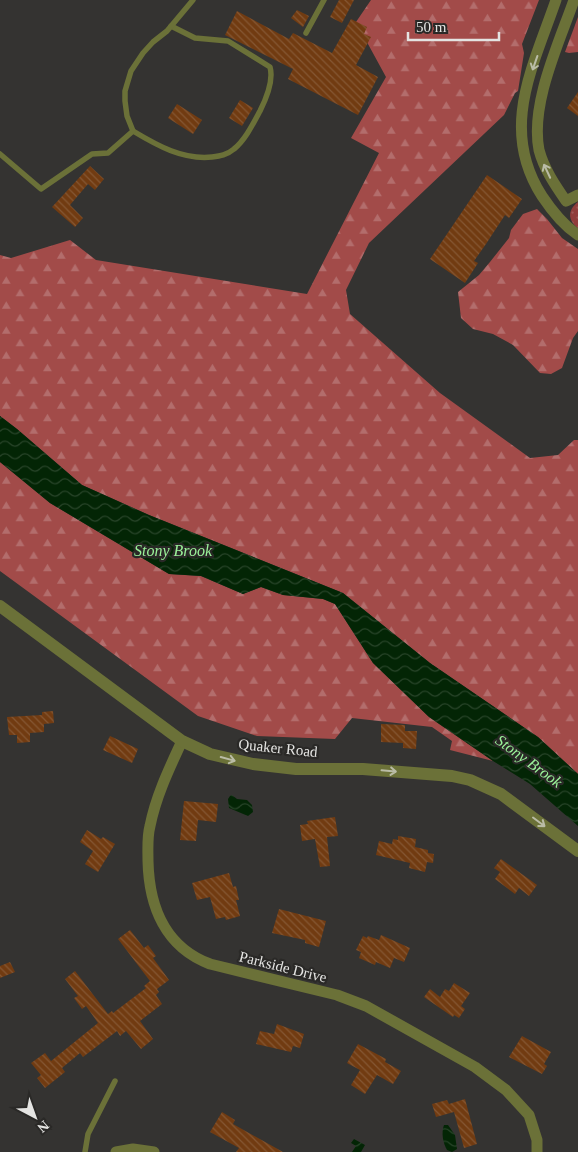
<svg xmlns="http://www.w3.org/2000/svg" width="578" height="1152" font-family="Georgia,serif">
	<defs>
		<pattern id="grass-dots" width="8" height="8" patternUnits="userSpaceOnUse" patternTransform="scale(1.25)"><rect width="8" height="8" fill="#903d3b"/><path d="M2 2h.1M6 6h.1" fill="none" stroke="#9f5957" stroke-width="1.8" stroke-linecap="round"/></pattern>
		<pattern id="forest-firs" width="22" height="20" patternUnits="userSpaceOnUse" patternTransform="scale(1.25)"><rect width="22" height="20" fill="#a24b49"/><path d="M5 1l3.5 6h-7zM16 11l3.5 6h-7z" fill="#b36d6c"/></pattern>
		<pattern id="water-waves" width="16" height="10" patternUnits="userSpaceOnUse" patternTransform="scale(1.25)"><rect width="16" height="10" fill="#032505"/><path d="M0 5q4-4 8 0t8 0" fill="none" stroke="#284429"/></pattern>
		<pattern id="building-back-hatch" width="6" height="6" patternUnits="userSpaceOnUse" patternTransform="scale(1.25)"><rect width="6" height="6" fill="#713b11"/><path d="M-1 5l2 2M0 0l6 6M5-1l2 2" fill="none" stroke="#855733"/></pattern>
	</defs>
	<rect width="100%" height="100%" fill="#343331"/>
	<path fill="url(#grass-dots)" d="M578,202V228C568,221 567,210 578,202Z"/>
	<g fill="url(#forest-firs)">
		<path d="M371,0H539L522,44L524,53L518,91L515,93L504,115L369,243L346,290L350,314L440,393L530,458L558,455L574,440H578V774L538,737L430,663L343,593L149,515L82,485L17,429L0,416V255L11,258L70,240L96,260L307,294L379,153L351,138L386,77L356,22Z"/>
		<path d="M578,17V52L569,53L565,52Z"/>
		<path d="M537,209L547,219L562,238L578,249V331L573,338L562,368L551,374L540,373L513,345L493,334L473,329L461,318L458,292L479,275L490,262L509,238L511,230L523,214Z"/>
		<path d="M0,462L50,503L169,574L201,576L243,594L261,587L283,595L323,599L335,604L373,663L429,717L493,761L450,750L452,741L432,727L352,718L335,739L257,736L198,716L0,571Z"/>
	</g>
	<g fill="url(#water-waves)">
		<path d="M0,416L17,429L82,485L149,515L343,593L430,663L538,737L578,774V826L530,784L493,761L429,717L373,663L335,604L323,599L283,595L261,587L243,594L201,576L169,574L50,503L0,462Z"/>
		<path d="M232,795L237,799L247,800L252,805L253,812L248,816L229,808L228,799L230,796Z"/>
		<path d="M444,1125H448L455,1135L457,1149L452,1152L447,1150C443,1143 441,1133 444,1125Z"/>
		<path d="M354,1139L365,1145L361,1152H352L356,1146L351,1143Z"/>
	</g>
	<g fill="url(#building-back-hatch)">
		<path d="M339,0H354L342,23L330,17Z"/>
		<path d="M297,10L309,16L303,27L291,18Z"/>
		<path d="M237,11L289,39L293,33L332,53L351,19L367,27L364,34L371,37L356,65L378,77L358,115L288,79L293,69L225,35Z"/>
		<path d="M578,92V116L567,108Z"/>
		<path d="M240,100L253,108L242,126L229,118Z"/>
		<path d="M177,104L202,120L193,134L168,118Z"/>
		<path d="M90,166L104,179L95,190L88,184L70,205L83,218L75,227L52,207Z"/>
		<path d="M487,175L522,199L509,218L505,215L486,244L474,261L478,263L465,283L430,259Z"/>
		<path d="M53,711L54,723L44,724V732L30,733V742L17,743V735H9L7,717L42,715V712Z"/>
		<path d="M381,724L405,725V731H417L416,749L403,748V743L381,742Z"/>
		<path d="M110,736L138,749L132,763L103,750Z"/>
		<path d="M184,801L218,804L216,822L198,820L196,841L180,840Z"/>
		<path d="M335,817L338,836L327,837L330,866L320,867L315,839L302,841L300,825L308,824L307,821Z"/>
		<path d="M87,830L101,839L103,837L115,844L98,872L85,864L93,851L80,842Z"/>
		<path d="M398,836L416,839L415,847L428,850V853L434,854L433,863L427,862L425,872L409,868L410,863L376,855L379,841L392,844L393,839L398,840Z"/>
		<path d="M501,859L537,885L529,896L519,888L515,894L495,879L500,872L494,868Z"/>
		<path d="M229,873L233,887L236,886L239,900H236L240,916L226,920L225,917L216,919L210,897L197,900L192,883Z"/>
		<path d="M279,909L326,921L319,947L305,943V940L272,933Z"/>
		<path d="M130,930L144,948L148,945L156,956L153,958L169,980L157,989L159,992L156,995L162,1004L140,1021L153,1039L141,1049L126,1031L120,1036L117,1031L83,1057L80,1053L62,1068L65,1072L45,1088L37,1078L41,1075L31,1063L45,1053L51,1061L98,1023L86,1006L82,1009L74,998L78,996L65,979L75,971L108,1014L112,1011L113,1013L146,988L144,986L150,981L118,939Z"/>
		<path d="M381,935L410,948L404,962L394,958L390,968L376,962L375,965L359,958L361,952L356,950L363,936L367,938L368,936L379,940Z"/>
		<path d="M10,962L15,972L0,978V966Z"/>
		<path d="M454,983L470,993L461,1006L465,1009L459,1018L454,1015L453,1017L424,997L430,989L440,997L445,989L449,991Z"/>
		<path d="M277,1024L304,1034L300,1048L293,1046L291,1052L256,1044L260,1031L274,1034Z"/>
		<path d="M522,1036L551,1052L544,1064L547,1066L542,1074L509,1057Z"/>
		<path d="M358,1044L386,1059L385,1062L401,1071L393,1084L377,1075L365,1094L351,1085L360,1070L347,1063Z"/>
		<path d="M465,1099L477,1144L464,1148L454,1112L436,1117L432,1104L447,1100L449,1104Z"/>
		<path d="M222,1112L235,1120L233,1124L283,1152H236L239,1148L210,1132Z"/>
	</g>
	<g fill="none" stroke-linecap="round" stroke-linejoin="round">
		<g stroke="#6b7138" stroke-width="5.5">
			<path d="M306,33L324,0"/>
			<path d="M133,131C158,146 183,160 212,157C220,156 227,155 234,149C245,140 253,124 260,111C266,99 274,81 270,67L228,41L195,38L171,26"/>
			<path d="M0,154L41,189L92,154L108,153L133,131L127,116L125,101V91L131,71L143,53L153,42L167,31L193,0"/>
			<path d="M85,1152L88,1134L115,1081"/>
		</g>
		<g stroke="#6b7138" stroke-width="11">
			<path d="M556,0C533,67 499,129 542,196C552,211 563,225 578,235"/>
			<path d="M574,0C559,43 530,104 539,150C544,169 555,185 566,201L578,195"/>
			<path d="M182,741C169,769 156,796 150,826C147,837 148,849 148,861C149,906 165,947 210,964L337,995L366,1006L475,1067L506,1090L529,1115L537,1140V1152"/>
			<path d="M116,1152L133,1149L154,1152"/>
		</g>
		<path stroke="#6b7138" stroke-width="12" d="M0,606L182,741L210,754L253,764L296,769H363L452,776L470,780L501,794L578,851"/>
	</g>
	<defs><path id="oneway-shaft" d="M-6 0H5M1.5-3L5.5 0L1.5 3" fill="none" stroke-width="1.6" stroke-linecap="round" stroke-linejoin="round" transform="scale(1.25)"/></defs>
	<g stroke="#babca6">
		<use href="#oneway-shaft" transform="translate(535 63) rotate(109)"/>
		<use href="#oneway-shaft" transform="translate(547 171) rotate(-115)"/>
		<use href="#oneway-shaft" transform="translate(228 759) rotate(15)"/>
		<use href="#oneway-shaft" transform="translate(389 771) rotate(5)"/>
		<use href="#oneway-shaft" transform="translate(539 822) rotate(37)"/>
	</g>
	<g text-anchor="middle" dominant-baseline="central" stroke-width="4.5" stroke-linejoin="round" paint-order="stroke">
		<g font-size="15" fill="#e4e4e2" stroke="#2a2927">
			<text transform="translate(278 748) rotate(6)">Quaker Road</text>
			<text transform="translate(283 967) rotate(14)">Parkside Drive</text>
		</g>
		<g font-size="16" font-style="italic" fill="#9af199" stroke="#2a2927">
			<text x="173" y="550">Stony Brook</text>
			<text transform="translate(529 761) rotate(36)">Stony Brook</text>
		</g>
	</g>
	<g transform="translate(35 1117) rotate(139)" stroke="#2a2927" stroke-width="4" paint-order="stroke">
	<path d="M0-4L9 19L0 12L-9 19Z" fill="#e4e4e2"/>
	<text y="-8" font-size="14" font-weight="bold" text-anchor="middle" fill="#e4e4e2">N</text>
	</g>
	<path d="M408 32v8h91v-8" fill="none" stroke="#e4e4e2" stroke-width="2.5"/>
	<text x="416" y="32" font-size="15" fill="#e4e4e2" stroke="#2a2927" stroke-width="4" paint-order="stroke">50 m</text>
</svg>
